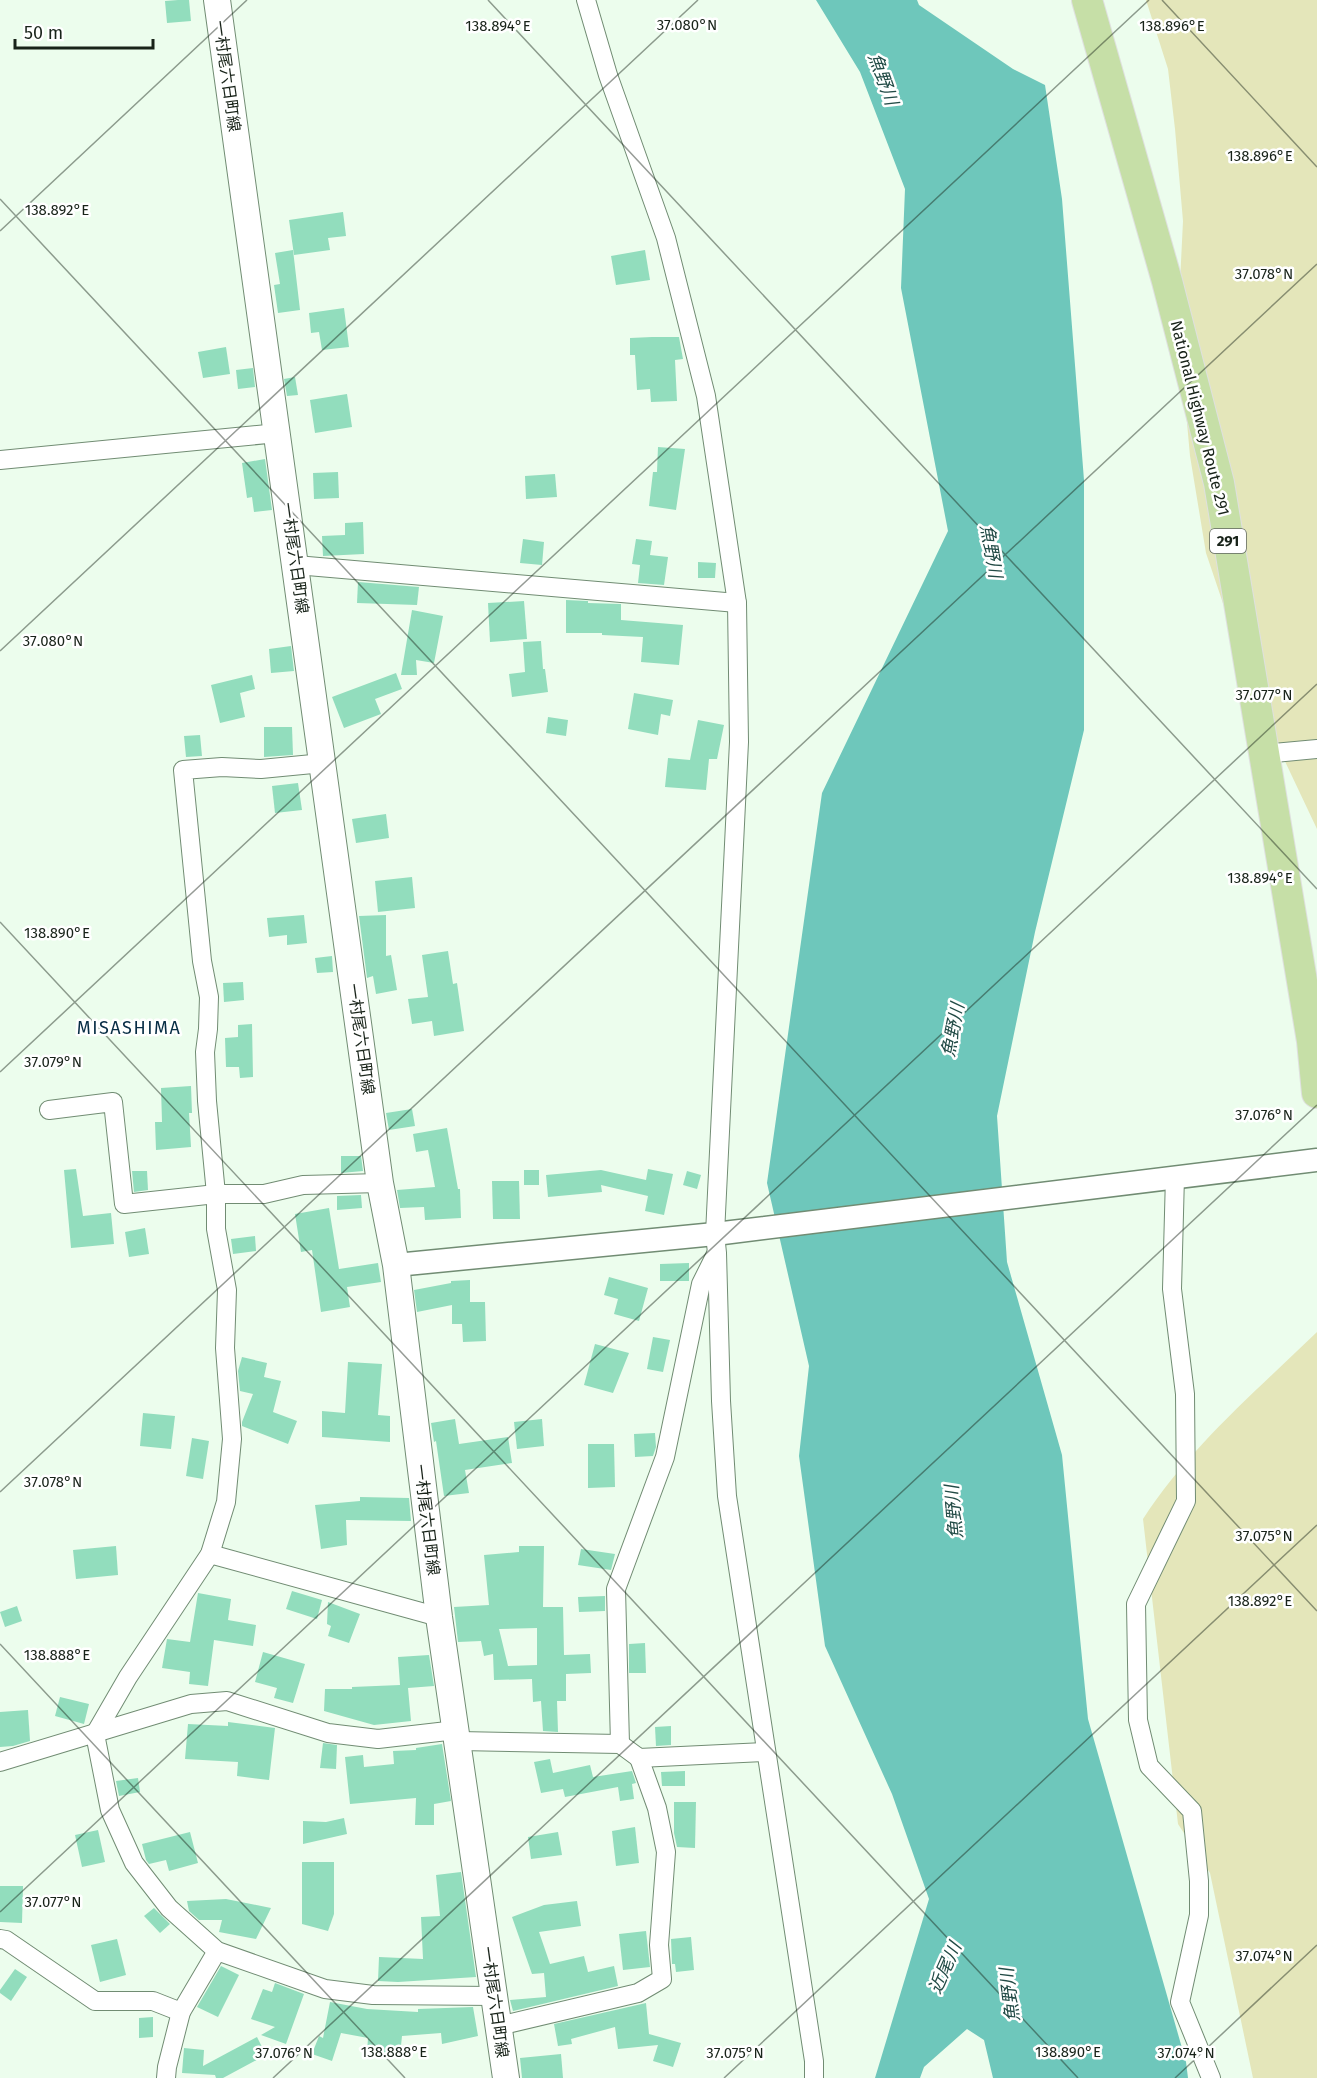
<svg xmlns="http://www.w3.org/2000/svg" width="1317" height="2078" font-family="'Fira Sans','Noto Sans JP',sans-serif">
	<rect width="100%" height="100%" fill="#ecfded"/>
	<g fill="#e4e6ba">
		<path d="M1146,0H1317V829L1255,698L1206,553L1190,456L1178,323L1183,221L1175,129L1168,69Z"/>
		<path d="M1317,1332V2078H1253L1210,1873L1178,1824L1143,1519C1189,1448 1256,1391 1317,1332Z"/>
	</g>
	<path fill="#6ec7bb" d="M816,0H917L919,5L1013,69L1045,85L1062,199L1084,480V730L1035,932L997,1116L1007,1262L1062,1455L1088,1719L1186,2062L1188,2078H993L984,2040L967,2029L924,2067L920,2078H875L929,1899L892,1794L825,1646L799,1456L809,1366L767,1183L822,793L948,531L901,288L905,189L860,72Z"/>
	<g fill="#92ddbd" fill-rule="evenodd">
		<path d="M178,0H189L191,21L167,23L165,1Z"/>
		<path d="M343,212L346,236L328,238L330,250L294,255L289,220Z"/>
		<path d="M293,250L300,310L278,313L274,285L280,284L275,253Z"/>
		<path d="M645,250L650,280L616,285L611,256Z"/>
		<path d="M344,308L349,347L322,350L319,332L311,333L309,313Z"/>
		<path d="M652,337H679L683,359L675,360L677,401L651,402L650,389L637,390L635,355H630V338Z"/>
		<path d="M226,347L230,374L203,378L198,352Z"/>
		<path d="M253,368L255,387L238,389L236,370Z"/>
		<path d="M295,377L298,395L287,396L284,379Z"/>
		<path d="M347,394L352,427L315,433L310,400Z"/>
		<path d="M658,447L685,449L676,510L649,506L653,472H657Z"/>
		<path d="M265,459L272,510L254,512L252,497L247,498L242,463Z"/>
		<path d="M338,472L339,498L314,499L313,473Z"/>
		<path d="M555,474L557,497L526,499L525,476Z"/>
		<path d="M363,522L364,554L323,556L322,536L345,535V523Z"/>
		<path d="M523,539L544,542L542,565L520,563Z"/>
		<path d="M636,539L652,541L650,555L668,557L664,585L638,583L640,565L632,564Z"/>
		<path d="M698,562L716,563L715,578H698Z"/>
		<path d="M358,582L419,587L417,605L357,603Z"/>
		<path d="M566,600L588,601V603L621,604V620L683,625L679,665L641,662L643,637L602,635V633H566Z"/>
		<path d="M524,601L527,639L490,642L488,603Z"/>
		<path d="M412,610L443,616L434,663L416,660L417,675H401Z"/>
		<path d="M541,641L543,669H545L548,692L512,697L509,674L525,672L523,642Z"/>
		<path d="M291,646L294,671L271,673L269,649Z"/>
		<path d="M396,673L402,689L375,699L381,714L344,728L332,697Z"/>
		<path d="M252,675L255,689L240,693L245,717L220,723L211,685Z"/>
		<path d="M634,693L673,700L670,716L661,714L658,735L628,729Z"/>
		<path d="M548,717L568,720L566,736L546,733Z"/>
		<path d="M698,720L724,725L717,759H709L706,790L665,787L668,758L690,760Z"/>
		<path d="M264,727H292L293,755L264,757Z"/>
		<path d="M200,735L202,756L186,757L184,736Z"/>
		<path d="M298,783L302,810L275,813L272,786Z"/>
		<path d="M386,814L389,838L356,843L352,819Z"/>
		<path d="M412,877L415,908L378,912L375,881Z"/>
		<path d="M304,915L307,943L287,945V935L269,937L267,918Z"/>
		<path d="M386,915V956L391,955L397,990L376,994L373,976L367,978L359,916Z"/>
		<path d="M448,951L453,984L457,983L464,1031L434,1036L432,1021L412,1024L408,999L428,997L422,955Z"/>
		<path d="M332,956L333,972L317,973L315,958Z"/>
		<path d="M243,982L244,1000L224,1002L223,983Z"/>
		<path d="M252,1024L253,1077L240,1078L239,1067H226L225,1038L238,1037V1025Z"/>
		<path d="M191,1086L192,1113H189L191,1147L156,1150L155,1122H162L161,1088Z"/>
		<path d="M412,1109L415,1126L389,1130L386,1113Z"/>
		<path d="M447,1128L458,1189H460L461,1218L425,1220L424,1207L400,1208L397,1190L435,1187L428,1150L416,1152L413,1134Z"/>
		<path d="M341,1156H361L363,1171L341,1173Z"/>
		<path d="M76,1169L83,1216L111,1213L114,1244L71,1248L64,1170Z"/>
		<path d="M648,1169L673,1174L664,1215L645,1211L648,1196L601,1185L602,1192L548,1197L546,1175L601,1170L646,1180Z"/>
		<rect x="524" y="1170" width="15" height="15"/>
		<path d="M132,1171H147L148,1190L134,1192Z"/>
		<path d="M687,1171L701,1175L697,1189L683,1185Z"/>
		<path d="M492,1181H519L520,1219H493Z"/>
		<path d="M361,1195L362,1208L337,1210V1196Z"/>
		<path d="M329,1208L339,1269L378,1263L381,1282L347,1287L350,1307L321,1312L312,1250L301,1252L295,1214Z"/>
		<path d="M145,1228L149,1254L129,1257L125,1232Z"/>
		<path d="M255,1236L256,1251L233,1254L231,1239Z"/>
		<path d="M689,1263V1281H660V1264Z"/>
		<path d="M609,1277L648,1288L639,1321L614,1314L618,1299L604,1295Z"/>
		<path d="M470,1280V1302H485L486,1341L463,1342L462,1324H452V1305L417,1312L414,1290L451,1283V1281Z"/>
		<path d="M653,1337L670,1340L663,1372L647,1369Z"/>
		<path d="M595,1344L629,1353L613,1393L584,1385Z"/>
		<path d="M242,1357L267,1363L264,1377L281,1381L273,1412L297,1421L288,1444L242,1426V1422L253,1394L240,1391L238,1371Z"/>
		<path d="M348,1362L382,1364L378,1415L390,1416V1442L322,1437V1411L345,1413Z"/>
		<path d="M143,1413L175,1416L171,1449L140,1446Z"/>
		<path d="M455,1419L459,1444L508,1437L512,1463L465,1470L469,1493L444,1496L436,1441L434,1442L431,1423Z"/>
		<path d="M542,1419L544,1446L517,1449L514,1422Z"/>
		<path d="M655,1433L656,1447L653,1456L635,1457L634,1434Z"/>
		<path d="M192,1438L209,1441L203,1479L186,1476Z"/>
		<path d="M588,1444H614L615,1487L588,1488Z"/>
		<path d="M360,1497L409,1498L411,1521L346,1520L347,1545L321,1549L315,1505L360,1501Z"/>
		<path d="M116,1546L118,1575L76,1579L73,1550Z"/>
		<path d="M519,1546H544L543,1607H563L564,1655L590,1654L591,1673L566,1674V1701H557L558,1732L543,1731L541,1701L533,1702L532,1679L494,1680L493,1654L484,1656L481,1641L458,1642L454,1607L489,1605L484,1555L519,1552ZM537,1628V1665L508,1666L499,1629Z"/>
		<path d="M581,1549L615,1554L611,1570L578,1565Z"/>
		<path d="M292,1591L322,1600L317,1619L286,1609Z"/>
		<path d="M198,1593L231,1599L228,1620L256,1625L253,1646L214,1640L208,1686L189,1684L190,1672L162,1668L167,1639L190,1642Z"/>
		<path d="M605,1596V1611L579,1612L578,1597Z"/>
		<path d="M328,1602L360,1614L349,1643L328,1636L331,1626L327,1624Z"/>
		<path d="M17,1606L22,1621L5,1627L0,1612Z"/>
		<path d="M645,1643L646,1673H629V1644Z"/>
		<path d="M263,1652L305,1664L293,1703L274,1698L277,1688L255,1682Z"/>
		<path d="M429,1655L434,1686L408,1688L411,1721L374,1725L324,1711L325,1689H352V1687L400,1685L398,1657Z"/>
		<path d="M60,1697L89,1704L84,1724L55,1716Z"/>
		<path d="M28,1710L30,1741L13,1746L0,1747V1712Z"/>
		<path d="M228,1722L275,1728L269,1780L237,1776L238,1762L185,1759L188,1724L228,1726Z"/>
		<path d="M671,1726V1745L656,1746L655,1727Z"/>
		<path d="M323,1743L337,1745L336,1769L320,1768Z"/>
		<path d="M442,1744L451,1801L434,1804V1825H415L416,1798L350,1804L345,1757L363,1755L364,1767L394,1764L393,1751L416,1750V1748Z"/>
		<path d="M550,1759L553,1773L590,1765L593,1777L632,1771L636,1783L632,1784L634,1799L620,1801L618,1787L565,1797L563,1789L541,1793L534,1762Z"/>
		<path d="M685,1771V1786H662L661,1772Z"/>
		<path d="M138,1778L140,1792L119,1796L116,1781Z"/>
		<path d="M674,1802H696L695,1848L677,1847L674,1833Z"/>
		<path d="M344,1818L347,1834L303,1844V1821L326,1822Z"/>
		<path d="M635,1827L639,1863L616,1866L612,1831Z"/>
		<path d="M98,1830L105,1862L82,1867L75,1835Z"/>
		<path d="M190,1832L198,1863L169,1871L166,1860L149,1864L146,1860L142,1844Z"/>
		<path d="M558,1832L562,1855L531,1859L528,1837Z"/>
		<path d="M302,1862H334V1914L328,1931L302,1924Z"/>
		<path d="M461,1872L476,1977L398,1982L378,1981L379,1957L423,1959L421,1917L440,1916L436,1875Z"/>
		<path d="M0,1886H23L22,1923L0,1922Z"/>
		<path d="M226,1899L271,1908L256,1939L219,1932L222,1920H199L189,1911L187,1901Z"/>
		<path d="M577,1901L581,1926L539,1932L550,1964L584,1956L588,1972L614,1966L618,1986L513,2011L510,2000L546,1997L544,1973L532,1974L512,1917L544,1905Z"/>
		<path d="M154,1908L170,1924L160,1933L144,1916Z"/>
		<path d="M646,1931L650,1967L623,1970L619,1934Z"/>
		<path d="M691,1937L694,1970L676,1972L675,1964H672L671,1939Z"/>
		<path d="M117,1939L126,1975L100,1982L91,1945Z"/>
		<path d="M221,1966L239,1975L218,2017L197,2007Z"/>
		<path d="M15,1969L27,1977L11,2001L0,1993V1990Z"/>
		<path d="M275,1983L304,1994L286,2044L261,2035L275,2027L251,2019L263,1989L272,1992Z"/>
		<path d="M330,2002L367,2009L418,2012V2009L473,2007L478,2036L442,2044L441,2033L402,2036L400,2055L367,2053L368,2038L341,2033L332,2061L312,2054L319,2036L323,2038Z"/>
		<path d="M646,2003L649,2034L681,2043L673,2067L653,2061L658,2045L618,2049L615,2027L571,2039L572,2044L558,2046L554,2024Z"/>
		<path d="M153,2017V2037L139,2038V2018Z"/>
		<path d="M257,2037L266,2055L223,2078H216L215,2075L182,2073L184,2048L204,2050L203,2066Z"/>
		<path d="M561,2054L563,2078H522L520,2058Z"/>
	</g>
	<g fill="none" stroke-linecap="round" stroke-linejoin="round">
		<g stroke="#718c73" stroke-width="20">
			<g id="minor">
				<path d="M586,0L608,75L666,238L706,396L737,603L739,742L715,1234L717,1253L721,1401L727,1496L814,2061V2078"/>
				<path d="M0,460L278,433"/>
				<path d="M296,565L737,603"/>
				<path d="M1263,754L1317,749"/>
				<path d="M323,763L261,769L222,767L183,770L202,961L209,997L208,1029L205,1052L207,1101L216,1194V1229L227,1290L225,1348L232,1439L226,1502L210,1554L128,1677L95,1734L110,1810L134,1863L169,1908L217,1951L325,1989L373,1995L495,1996"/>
				<path d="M49,1110L113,1102L124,1204L216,1194H264L303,1185L380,1183"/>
				<path d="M1175,1176L1172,1289L1185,1394L1186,1501L1136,1604L1138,1720L1149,1766L1192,1811L1199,1881V1915L1180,2002L1211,2078"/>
				<path d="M210,1554L439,1617"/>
				<path d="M459,1741L620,1744L639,1758L766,1752"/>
				<path d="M620,1744L616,1589L665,1457L701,1284L716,1254"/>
				<path d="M0,1762L191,1704L227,1701L328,1733L378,1739L456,1730"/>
				<path d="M0,1939L6,1940L95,2001H153L181,2012"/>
				<path d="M499,2026L638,1993L662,1979L659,1945L666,1852L657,1808L639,1758"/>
				<path d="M166,2078L167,2067L181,2012L217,1951"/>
			</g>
		</g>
		<g stroke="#718c73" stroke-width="25">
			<path id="tertiary" d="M396,1265L715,1234L1317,1160"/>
		</g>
		<g stroke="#718c73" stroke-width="28">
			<path id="secondary" d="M217,0L380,1183L396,1265L439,1617L506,2078"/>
		</g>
		<g stroke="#dfe0df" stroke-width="32">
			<path id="trunk" d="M1087,0L1167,281L1219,483L1312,1041L1317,1093"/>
		</g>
		<use href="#minor" stroke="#fff" stroke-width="18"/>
		<use href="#tertiary" stroke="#fff" stroke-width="22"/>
		<use href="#secondary" stroke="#fff" stroke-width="26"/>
		<use href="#trunk" stroke="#c6dfa7" stroke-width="30"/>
	</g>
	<path fill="none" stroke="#182319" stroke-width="1.5" stroke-opacity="0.45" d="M488,0L1317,889M1162,0L1317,167M0,199L1317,1611M0,231L247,0M0,651L698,0M0,922L1078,2078M0,1072L1149,0M0,1492L1317,264M0,1644L405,2078M0,1912L1317,684M273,2078L1317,1105M724,2078L1317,1525M1175,2078L1317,1945"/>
	<g text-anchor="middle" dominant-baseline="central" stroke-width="5" stroke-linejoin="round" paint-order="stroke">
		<rect fill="#fff" stroke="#5d655e" stroke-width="1.5" x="1210" y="529" width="36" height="24" rx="4.5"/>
		<g font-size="15" font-weight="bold" fill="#182319">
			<text x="1228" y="541">291</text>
		</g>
		<g font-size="16" fill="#182319" stroke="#fff">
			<text transform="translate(227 76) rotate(82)">一村尾六日町線</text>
			<text transform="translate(1200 418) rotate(76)">National Highway Route 291</text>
			<text transform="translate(295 558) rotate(82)">一村尾六日町線</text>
			<text transform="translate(361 1039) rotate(82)">一村尾六日町線</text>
			<text transform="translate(427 1520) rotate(83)">一村尾六日町線</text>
			<text transform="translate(495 2002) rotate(82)">一村尾六日町線</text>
		</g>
		<g font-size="18" font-style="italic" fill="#224b46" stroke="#fff">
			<text transform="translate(883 79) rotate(70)">魚野川</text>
			<text transform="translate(991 551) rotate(80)">魚野川</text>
			<text transform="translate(953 1030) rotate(-79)">魚野川</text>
			<text transform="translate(954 1512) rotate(-95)">魚野川</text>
			<text transform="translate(945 1968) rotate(-66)">近尾川</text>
			<text transform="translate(1010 1995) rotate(-97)">魚野川</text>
		</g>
		<g font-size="18" letter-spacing="1.5" fill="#072d45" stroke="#fff">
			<text x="129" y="1028">MISASHIMA</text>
		</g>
	</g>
	<g font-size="15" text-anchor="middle" fill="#182319" stroke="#fff" stroke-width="5" stroke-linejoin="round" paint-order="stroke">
		<text x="687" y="30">37.080°N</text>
		<text x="498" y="31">138.894°E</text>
		<text x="1172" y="31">138.896°E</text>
		<text x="1260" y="161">138.896°E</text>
		<text x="57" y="215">138.892°E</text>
		<text x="1264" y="279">37.078°N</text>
		<text x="53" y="646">37.080°N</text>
		<text x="1264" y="700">37.077°N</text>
		<text x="1260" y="883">138.894°E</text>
		<text x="57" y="938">138.890°E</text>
		<text x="53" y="1067">37.079°N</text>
		<text x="1264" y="1120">37.076°N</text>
		<text x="53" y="1487">37.078°N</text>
		<text x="1264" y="1541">37.075°N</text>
		<text x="1260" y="1606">138.892°E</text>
		<text x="57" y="1660">138.888°E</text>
		<text x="53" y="1907">37.077°N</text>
		<text x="1264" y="1961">37.074°N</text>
		<text x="394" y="2057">138.888°E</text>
		<text x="1068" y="2057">138.890°E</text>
		<text x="284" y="2058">37.076°N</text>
		<text x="735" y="2058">37.075°N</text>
		<text x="1186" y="2058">37.074°N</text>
	</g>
	<path d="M15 39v9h138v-9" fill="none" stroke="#182319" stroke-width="3"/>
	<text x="24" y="39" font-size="18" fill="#182319" stroke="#ffffff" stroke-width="4.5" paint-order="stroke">50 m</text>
</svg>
